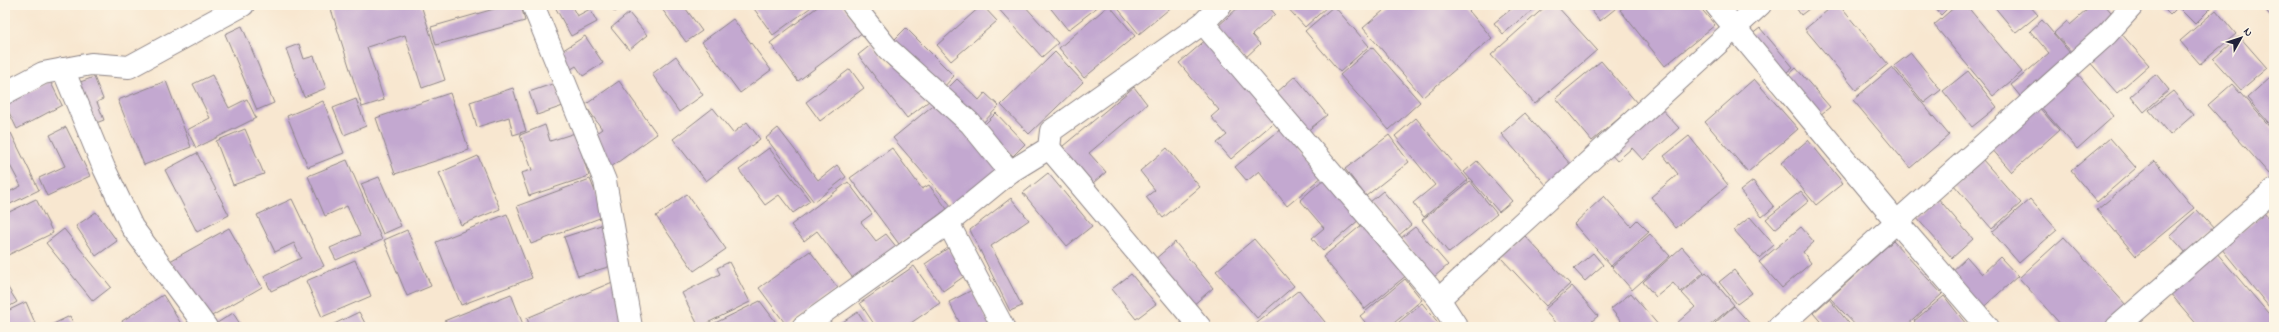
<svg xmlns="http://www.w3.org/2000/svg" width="2279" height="332" font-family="'Indie Flower',sans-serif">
	<rect width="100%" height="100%" fill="#fcf5e5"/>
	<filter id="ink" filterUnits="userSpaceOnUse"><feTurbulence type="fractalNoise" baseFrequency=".025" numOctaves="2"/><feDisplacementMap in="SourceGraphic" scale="8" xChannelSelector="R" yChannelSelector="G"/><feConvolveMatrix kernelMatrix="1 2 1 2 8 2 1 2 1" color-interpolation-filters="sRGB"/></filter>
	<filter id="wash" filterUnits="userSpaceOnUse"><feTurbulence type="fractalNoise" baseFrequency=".012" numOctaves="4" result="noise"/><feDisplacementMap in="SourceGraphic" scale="16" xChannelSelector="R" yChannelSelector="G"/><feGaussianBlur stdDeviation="0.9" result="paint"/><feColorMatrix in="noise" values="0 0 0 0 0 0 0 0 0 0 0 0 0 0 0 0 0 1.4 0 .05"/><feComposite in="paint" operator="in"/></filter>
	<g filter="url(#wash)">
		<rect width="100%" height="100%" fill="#f8e7d0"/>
		<g id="blocks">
			<g fill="#c3a8d0">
				<path d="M333,5H421L445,80L422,88L405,35L367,47L384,100L362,107L330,6Z"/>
				<path d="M456,5H468L457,9Z"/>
				<path d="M508,5H521L525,21L436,45L431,27Z"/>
				<path d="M554,5H571L577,16L590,9L597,22L571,36Z"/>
				<path d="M609,5H624L615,12Z"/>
				<path d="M659,5H683L702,31L686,42Z"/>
				<path d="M754,5H814L773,35L752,6Z"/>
				<path d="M820,5H842L863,32L798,81L770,43Z"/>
				<path d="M982,5L997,21L951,61L937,45Z"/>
				<path d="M995,5H1024L1058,43L1042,57Z"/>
				<path d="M1048,5H1100L1068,30Z"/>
				<path d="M1109,5L1135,36L1084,78L1059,48Z"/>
				<path d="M1115,5H1174L1139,34Z"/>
				<path d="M1241,5H1267L1275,14L1252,35L1260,44L1244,59L1216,28Z"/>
				<path d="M1285,5H1329L1305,27Z"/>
				<path d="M1390,5H1464L1492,38L1423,97L1363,28Z"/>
				<path d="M1516,5H1539L1503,34L1494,23Z"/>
				<path d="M1547,5H1556L1597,50L1535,104L1491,55Z"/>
				<path d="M1587,5H1620L1600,21Z"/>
				<path d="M1626,5H1698L1715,25L1665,66L1620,10Z"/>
				<path d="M1794,5H1814L1801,15Z"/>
				<path d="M1834,5H1839L1888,64L1856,90L1805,29Z"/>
				<path d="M1932,5H1951L1941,15Z"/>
				<path d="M1957,5H1966L2022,72L1993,96L1934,25Z"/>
				<path d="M1993,5H2029L2038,15L2016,33Z"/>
				<path d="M2082,5H2105L2117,19L2075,56L2054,33L2067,21L2070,25L2087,10Z"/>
				<path d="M2160,5H2210L2212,7L2195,24L2178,7L2170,15Z"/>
				<path d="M2261,5H2274V20Z"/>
				<path d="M1334,6L1369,46L1340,72L1305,31Z"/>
				<path d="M2216,10L2236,34L2200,64L2180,41Z"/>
				<path d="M629,13L647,35L629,50L611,28Z"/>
				<path d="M733,19L771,70L740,93L702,42Z"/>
				<path d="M2042,20L2076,60L2025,102L2011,85L2049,53L2030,31Z"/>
				<path d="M242,26L274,103L257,110L225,34Z"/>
				<path d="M906,28L954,76L942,89L894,40Z"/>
				<path d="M1760,28L1793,67L1781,77L1747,38Z"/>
				<path d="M2119,31L2149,65L2117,93L2087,59Z"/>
				<path d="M585,36L603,63L583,76L576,66L565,73L554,56Z"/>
				<path d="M2239,36L2267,68L2241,90L2213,59Z"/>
				<path d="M1208,38L1278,119L1231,159L1217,143L1227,135L1211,117L1219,110L1179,63Z"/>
				<path d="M299,44L304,59L314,56L326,88L304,97L286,49Z"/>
				<path d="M872,44L890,67L898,61L929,101L907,118L858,55Z"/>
				<path d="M1372,47L1420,102L1389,130L1340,75Z"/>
				<path d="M1055,52L1083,82L1029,134L1001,105Z"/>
				<path d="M1911,53L1941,90L1924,103L1894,66Z"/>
				<path d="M676,56L703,95L679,112L652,74Z"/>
				<path d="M1601,61L1637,103L1592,141L1556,98Z"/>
				<path d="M1892,67L1949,135L1910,168L1853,100Z"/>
				<path d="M1796,68L1830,107L1815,119L1782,81Z"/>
				<path d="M850,69L864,88L820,121L806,102Z"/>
				<path d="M1968,71L1997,107L1972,127L1943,91Z"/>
				<path d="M2076,72L2114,116L2077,149L2039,105Z"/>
				<path d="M2156,74L2169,90L2144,112L2131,96Z"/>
				<path d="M212,75L229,108L247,99L256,118L196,148L187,130L210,118L193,84Z"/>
				<path d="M1295,76L1327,115L1306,132L1274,95Z"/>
				<path d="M94,77L103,99L97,102L104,120L88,126L72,85Z"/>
				<path d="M2270,77L2274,82V129L2247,98Z"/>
				<path d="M957,79L979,100L985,93L999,106L979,127L943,93Z"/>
				<path d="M1754,79L1798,129L1748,172L1705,122Z"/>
				<path d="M50,81L62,105L17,129L5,104Z"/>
				<path d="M166,81L191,147L144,165L118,100Z"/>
				<path d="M619,81L657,134L611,167L589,138L602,129L585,105Z"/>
				<path d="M555,83L563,106L537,115L529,92Z"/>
				<path d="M2232,84L2274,131V170L2269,174L2208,105Z"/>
				<path d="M1134,87L1147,104L1089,153L1106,172L1087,188L1057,151Z"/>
				<path d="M513,88L526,131L513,135L509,117L477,127L470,102Z"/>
				<path d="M2173,91L2193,115L2170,135L2149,110Z"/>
				<path d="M450,93L469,150L395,174L376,118Z"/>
				<path d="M356,99L366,126L344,135L333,108Z"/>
				<path d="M323,101L344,153L308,167L287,116Z"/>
				<path d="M937,102L999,170L953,208L893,138Z"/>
				<path d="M2037,105L2059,130L2012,172L1990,147Z"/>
				<path d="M1659,106L1679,128L1643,160L1632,148L1617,161L1609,152Z"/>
				<path d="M713,108L733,133L747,122L760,139L706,181L673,139Z"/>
				<path d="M996,113L1025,144L1013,156L984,125Z"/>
				<path d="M1525,113L1572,166L1548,187L1501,134Z"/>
				<path d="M1416,118L1468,180L1424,217L1413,203L1435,185L1395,136Z"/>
				<path d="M545,125L550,141L575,133L589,176L529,196L521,173L532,170L520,135Z"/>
				<path d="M66,127L90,176L47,196L39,178L65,166L50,135Z"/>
				<path d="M778,128L818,180L837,165L846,177L814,202L766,138Z"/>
				<path d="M1282,128L1323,176L1287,206L1259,171L1247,181L1235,167Z"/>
				<path d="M245,129L264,174L233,185L216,141Z"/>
				<path d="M11,133L39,190L6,206L5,194L21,186L5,156V136Z"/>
				<path d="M1389,135L1409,162L1366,196L1345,169Z"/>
				<path d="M1689,136L1728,185L1676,228L1651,197L1678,174L1664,156Z"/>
				<path d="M2110,138L2136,168L2097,202L2071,171Z"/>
				<path d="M1808,140L1843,183L1816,205L1781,163Z"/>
				<path d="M769,148L810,201L793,213L779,195L765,205L739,170Z"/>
				<path d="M892,148L922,189L929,185L947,209L899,244L850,178Z"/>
				<path d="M1167,148L1200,187L1163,218L1146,197L1155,190L1140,171Z"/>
				<path d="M197,153L229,215L197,232L165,170Z"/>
				<path d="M478,156L500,209L461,225L439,173Z"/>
				<path d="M1982,159L2021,203L1992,229L1953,184Z"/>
				<path d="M347,160L382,240L336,260L330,248L360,235L347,206L325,216L308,176Z"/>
				<path d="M1477,161L1512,201L1499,212L1464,172Z"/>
				<path d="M2155,161L2194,208L2136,256L2097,210Z"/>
				<path d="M1048,173L1092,226L1067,246L1023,193Z"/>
				<path d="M379,177L401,226L383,234L361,184Z"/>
				<path d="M1325,178L1360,219L1323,251L1312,238L1324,228L1300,200Z"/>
				<path d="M590,179L605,216L531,244L517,206Z"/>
				<path d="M1470,181L1497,214L1449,253L1422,220Z"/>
				<path d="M1753,181L1774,207L1762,217L1740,191Z"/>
				<path d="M848,182L872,214L861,222L876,241L886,234L898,249L855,281L817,231L804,241L791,225Z"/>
				<path d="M1383,191L1411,225L1398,236L1370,202Z"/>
				<path d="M1801,191L1809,201L1775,229L1766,219Z"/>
				<path d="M687,194L726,249L694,271L656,216Z"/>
				<path d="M1604,196L1631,226L1637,220L1649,232L1611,266L1574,224Z"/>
				<path d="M1937,197L1973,239L1952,258L1915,216Z"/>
				<path d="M1011,198L1029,220L991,246L1022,306L1010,311L970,230Z"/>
				<path d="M36,199L53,233L8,255L5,250V214Z"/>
				<path d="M292,199L324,266L271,291L264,276L301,258L294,243L275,252L257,215Z"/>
				<path d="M2030,199L2057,230L2019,263L1992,232Z"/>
				<path d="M2197,210L2215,230L2187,254L2170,235Z"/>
				<path d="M96,212L117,241L96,256L76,226Z"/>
				<path d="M2264,213L2274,225V303L2269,307L2221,248Z"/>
				<path d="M507,214L532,278L461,305L436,242Z"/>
				<path d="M1750,217L1774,245L1759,258L1734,230Z"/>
				<path d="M1364,223L1407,275L1365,309L1323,257Z"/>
				<path d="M604,224L618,264L578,276L564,237Z"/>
				<path d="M1415,227L1448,265L1434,277L1401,238Z"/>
				<path d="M1801,227L1814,242L1803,252L1811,263L1782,288L1759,262Z"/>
				<path d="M229,228L262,287L203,321L170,261Z"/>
				<path d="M64,229L111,287L93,301L46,243Z"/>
				<path d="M407,230L431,286L407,296L384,240Z"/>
				<path d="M1650,234L1670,256L1632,290L1612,267Z"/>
				<path d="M1525,236L1570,284L1546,306L1501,258Z"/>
				<path d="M2064,237L2127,306L2103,327H2063L2019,278Z"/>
				<path d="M1254,239L1294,286L1257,318L1216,271Z"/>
				<path d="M1893,241L1942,294L1905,327H1857L1830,298Z"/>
				<path d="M1175,242L1213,288L1192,306L1154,260Z"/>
				<path d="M1682,247L1704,272L1681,292L1673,283L1656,297L1643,282Z"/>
				<path d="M948,248L966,275L943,291L925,264Z"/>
				<path d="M810,251L838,288L787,326L759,288Z"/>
				<path d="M2216,252L2274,320V327H2199L2169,292Z"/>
				<path d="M1593,253L1603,265L1585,281L1574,269Z"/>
				<path d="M1967,257L1982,274L2000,257L2018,276L1978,312L1946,277Z"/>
				<path d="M355,260L371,296L322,317L306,281Z"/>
				<path d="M729,262L750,302L699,327L682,293L720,274L717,268Z"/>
				<path d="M914,266L940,303L905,327H876L860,303Z"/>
				<path d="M1734,270L1752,293L1737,304L1719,282Z"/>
				<path d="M1706,272L1734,305L1708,327H1679L1676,324L1695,307L1682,293Z"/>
				<path d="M1131,274L1156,304L1136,319L1112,289Z"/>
				<path d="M1405,279L1422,300L1389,327H1369L1360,316Z"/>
				<path d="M615,281L625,327H530L527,318Z"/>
				<path d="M5,283L17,302L5,309Z"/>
				<path d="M1572,286L1598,316L1585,327H1559L1544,310Z"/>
				<path d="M972,290L991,327H962L949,302Z"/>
				<path d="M1299,290L1329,327H1252Z"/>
				<path d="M1631,293L1660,327H1626L1611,309Z"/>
				<path d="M511,294L524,327H447L444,321Z"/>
				<path d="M163,295L183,327H125L122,321Z"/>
				<path d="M1944,296L1966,324L1963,327H1919L1914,321Z"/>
				<path d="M1829,299L1852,327H1825L1813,313Z"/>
				<path d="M760,301L778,325L774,327H707Z"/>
				<path d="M26,302L35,323L27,327H10L5,312Z"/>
				<path d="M1422,303L1441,326L1393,327Z"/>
				<path d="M1734,306L1753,327H1719L1715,323Z"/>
				<path d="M359,312L367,327H328Z"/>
				<path d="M858,312L868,327H835Z"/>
				<path d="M233,313L242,327H211Z"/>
				<path d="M70,316L75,327H47Z"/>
			</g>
		</g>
	</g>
	<g filter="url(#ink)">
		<use href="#blocks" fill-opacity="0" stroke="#8d8486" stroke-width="1"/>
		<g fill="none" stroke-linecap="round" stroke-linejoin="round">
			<g stroke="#8d8486" stroke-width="24">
				<g id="minor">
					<path d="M533,5L605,181L631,327"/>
					<path d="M853,5L888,49L970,123L1010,172"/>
					<path d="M1716,5L1896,221L1988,327"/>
					<path d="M1203,23L1439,299L1457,327"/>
					<path d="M63,69L104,168L132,227L206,327"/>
					<path d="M5,93L43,73L91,64L129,67L243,5"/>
					<path d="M1049,148L1200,327"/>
					<path d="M948,223L1003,327"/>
					<path d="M1439,299L1760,5"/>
					<path d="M803,327L948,223L1010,172L1049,148L1051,131L1203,23L1221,5"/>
					<path d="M1779,327L2107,34L2133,5"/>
					<path d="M2117,327L2274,190"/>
				</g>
			</g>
			<use href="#minor" stroke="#fff" stroke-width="22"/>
		</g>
	</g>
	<rect width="2279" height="332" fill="none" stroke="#fcf5e5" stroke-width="20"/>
	<g transform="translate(2241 38) rotate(51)" stroke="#fcf5e5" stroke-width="3" paint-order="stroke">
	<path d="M0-3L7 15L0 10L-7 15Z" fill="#22223b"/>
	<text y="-6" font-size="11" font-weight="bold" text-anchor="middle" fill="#22223b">N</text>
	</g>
</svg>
